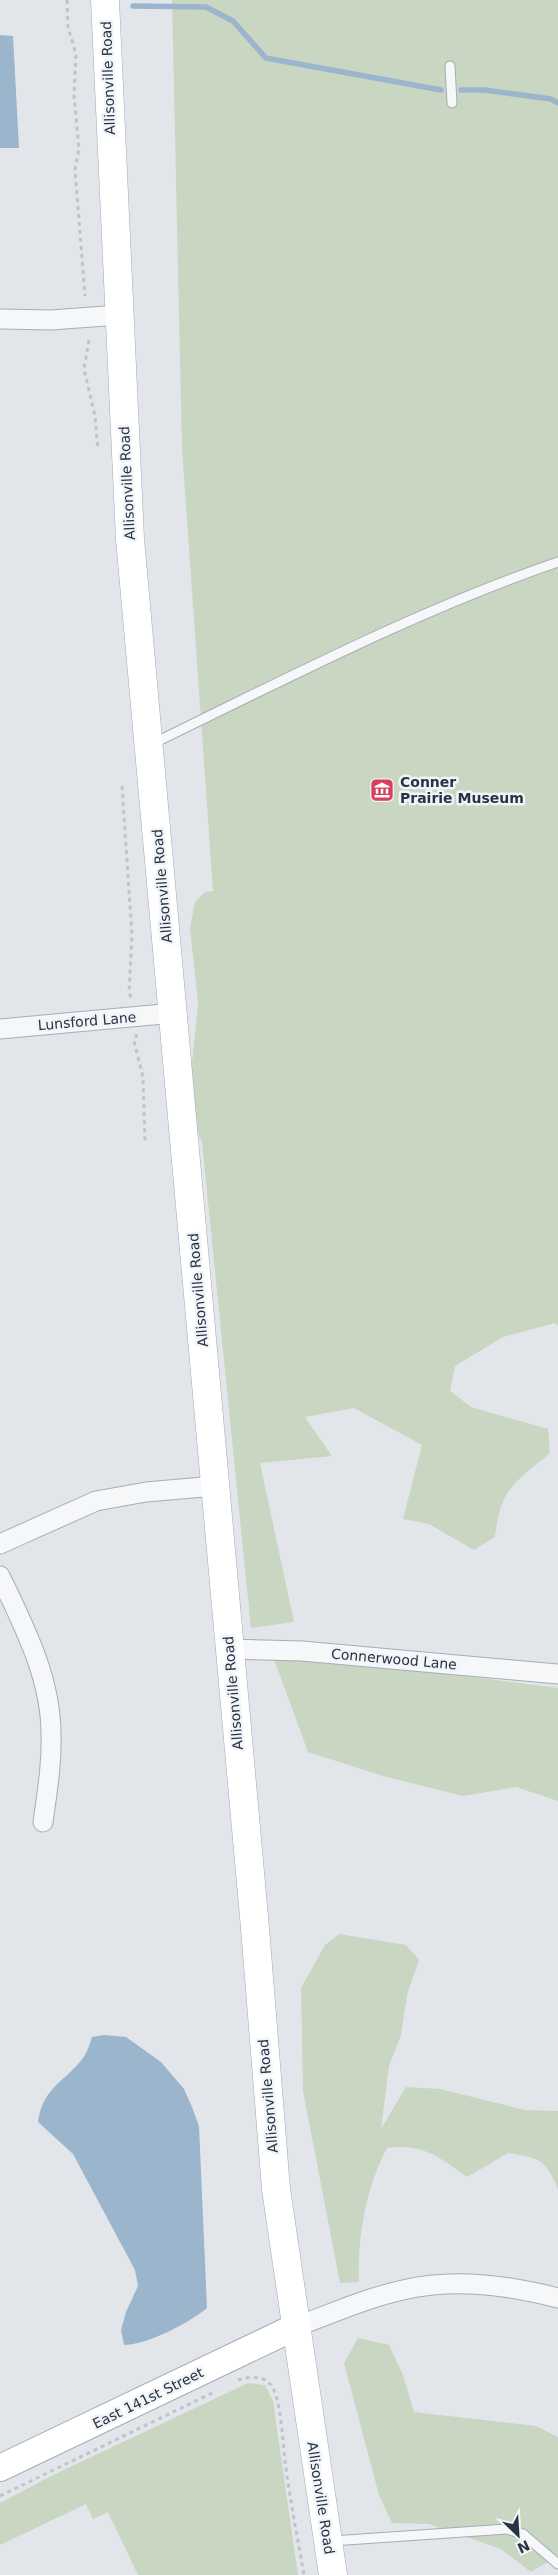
<svg xmlns="http://www.w3.org/2000/svg" width="558" height="2575" font-family="'DejaVu Sans',sans-serif">
	<rect width="100%" height="100%" fill="#e2e6eb"/>
	<g fill="#c8d6c2">
		<path d="M172,0H558V1326L555,1323L503,1337L455,1366L450,1391L471,1407L548,1429L550,1453C514,1483 500,1489 495,1537L474,1550L429,1524L403,1519L422,1445L354,1408L305,1417L332,1456L260,1463L294,1622L251,1628L202,1142L195,1127L188,1102L198,1003L190,928L195,902L205,892L213,891L182,448Z"/>
		<path d="M274,1659L387,1666L558,1688V1801L516,1787L463,1796L383,1776L308,1752Z"/>
		<path d="M339,1934L406,1945L419,1960L407,1995L401,2035L389,2066L381,2129L406,2087L440,2089L525,2110L558,2111V2189C545,2158 539,2158 508,2153L467,2177C439,2157 423,2143 387,2148C366,2187 357,2238 359,2282L340,2283L303,2091L301,1988L325,1945Z"/>
		<path d="M358,2338L389,2345L403,2375L414,2412L536,2426L558,2437V2556L531,2572L501,2549L429,2524L392,2523L379,2495L344,2363Z"/>
		<path d="M248,2383L265,2385L273,2401L298,2575H138L108,2512L93,2519L86,2504L0,2545V2503L49,2477Z"/>
	</g>
	<g fill="#9bb5cd">
		<path d="M0,35L13,36L19,148H0Z"/>
		<path d="M104,2035L126,2037L161,2062L184,2089L192,2107L199,2126L207,2308C189,2323 147,2345 124,2345L121,2330L126,2312L138,2286L135,2270L73,2154L38,2122C43,2085 69,2080 85,2055C88,2050 90,2043 92,2037Z"/>
	</g>
	<g fill="none" stroke-linecap="round" stroke-linejoin="round">
		<g stroke="#9bb5cd" stroke-width="5.5">
			<path d="M133,6L206,7L233,21L266,58L441,90"/>
			<path d="M461,90H485L551,99L558,103"/>
		</g>
		<g stroke="#a6adb6" stroke-width="11">
			<g id="lane">
				<path d="M450,66L452,103"/>
				<path d="M152,744C286,679 418,610 558,562"/>
				<path d="M332,2541L507,2529L523,2534L558,2564"/>
			</g>
		</g>
		<g stroke="#a6adb6" stroke-width="21">
			<g id="street">
				<path d="M0,319L51,320L119,315"/>
				<path d="M0,1029L174,1013"/>
				<path d="M0,1544L96,1501L146,1492L215,1486"/>
				<path d="M0,1576C24,1626 51,1678 51,1734C52,1764 47,1793 43,1822"/>
				<path d="M229,1649L302,1651L558,1674"/>
				<path d="M295,2327C331,2314 366,2298 403,2290C455,2278 507,2285 558,2298"/>
			</g>
		</g>
		<g stroke="#a6adb6" stroke-width="28">
			<path id="secondary" d="M0,2468L295,2327"/>
		</g>
		<g stroke="#a0aab8" stroke-width="29">
			<path id="primary" d="M105,0L130,539L255,1928L276,2189L333,2575"/>
		</g>
		<g stroke="#c0c4ca" stroke-width="3" stroke-dasharray="4 4" stroke-linecap="butt">
			<path d="M67,0L68,27L76,54L74,95L79,149L75,170L85,296"/>
			<path d="M89,340L84,369L95,416L98,450"/>
			<path d="M122,786L132,935L129,993L132,999"/>
			<path d="M137,1034L134,1041L143,1077L145,1143"/>
			<path d="M238,2380C247,2377 263,2375 270,2384C282,2396 283,2451 286,2469C291,2505 298,2540 304,2575"/>
			<path d="M0,2496L216,2391"/>
		</g>
		<use href="#lane" stroke="#f5f7f9" stroke-width="9"/>
		<use href="#street" stroke="#f5f7f9" stroke-width="19"/>
		<use href="#secondary" stroke="#fff" stroke-width="26"/>
		<use href="#primary" stroke="#fff" stroke-width="28"/>
	</g>
	<defs>
		<g id="museum-square" transform="scale(1.25)"><rect x="-9" y="-9" width="18" height="18" rx="4" fill="#d83f5b" stroke="#f2f5f8"/><path d="M0-6L6-3V-2H-6V-3ZM-5-1h2V3h-2ZM-1-1h2V3h-2ZM3-1h2V3H3ZM-6 4H6V6H-6Z" fill="#fff"/></g>
	</defs>
	<g fill-rule="evenodd">
		<use href="#museum-square" x="382" y="790"/>
	</g>
	<g text-anchor="middle" dominant-baseline="central" stroke-width="5" stroke-linejoin="round" paint-order="stroke">
		<g font-size="14" fill="#283445" stroke="#f2f5f8">
			<text transform="translate(108 78) rotate(-92)">Allisonville Road</text>
			<text transform="translate(127 483) rotate(-93)">Allisonville Road</text>
			<text transform="translate(162 886) rotate(-95)">Allisonville Road</text>
			<text transform="translate(87 1021) rotate(-5)">Lunsford Lane</text>
			<text transform="translate(198 1290) rotate(-95)">Allisonville Road</text>
			<text transform="translate(394 1659) rotate(5)">Connerwood Lane</text>
			<text transform="translate(233 1693) rotate(-95)">Allisonville Road</text>
			<text transform="translate(268 2096) rotate(-95)">Allisonville Road</text>
			<text transform="translate(148 2398) rotate(-26)">East 141st Street</text>
			<text transform="translate(321 2498) rotate(81)">Allisonville Road</text>
		</g>
		<g font-size="14" font-weight="bold" fill="#283445" stroke="#f2f5f8" text-anchor="start">
			<text x="400" y="782">Conner<tspan x="400" dy="16">Prairie Museum</tspan></text>
		</g>
	</g>
	<g transform="translate(518 2535) rotate(155)" stroke="#f2f5f8" stroke-width="4" paint-order="stroke">
	<path d="M0-4L9 19L0 12L-9 19Z" fill="#283445"/>
	<text y="-8" font-size="14" font-weight="bold" text-anchor="middle" fill="#283445">N</text>
	</g>
</svg>
